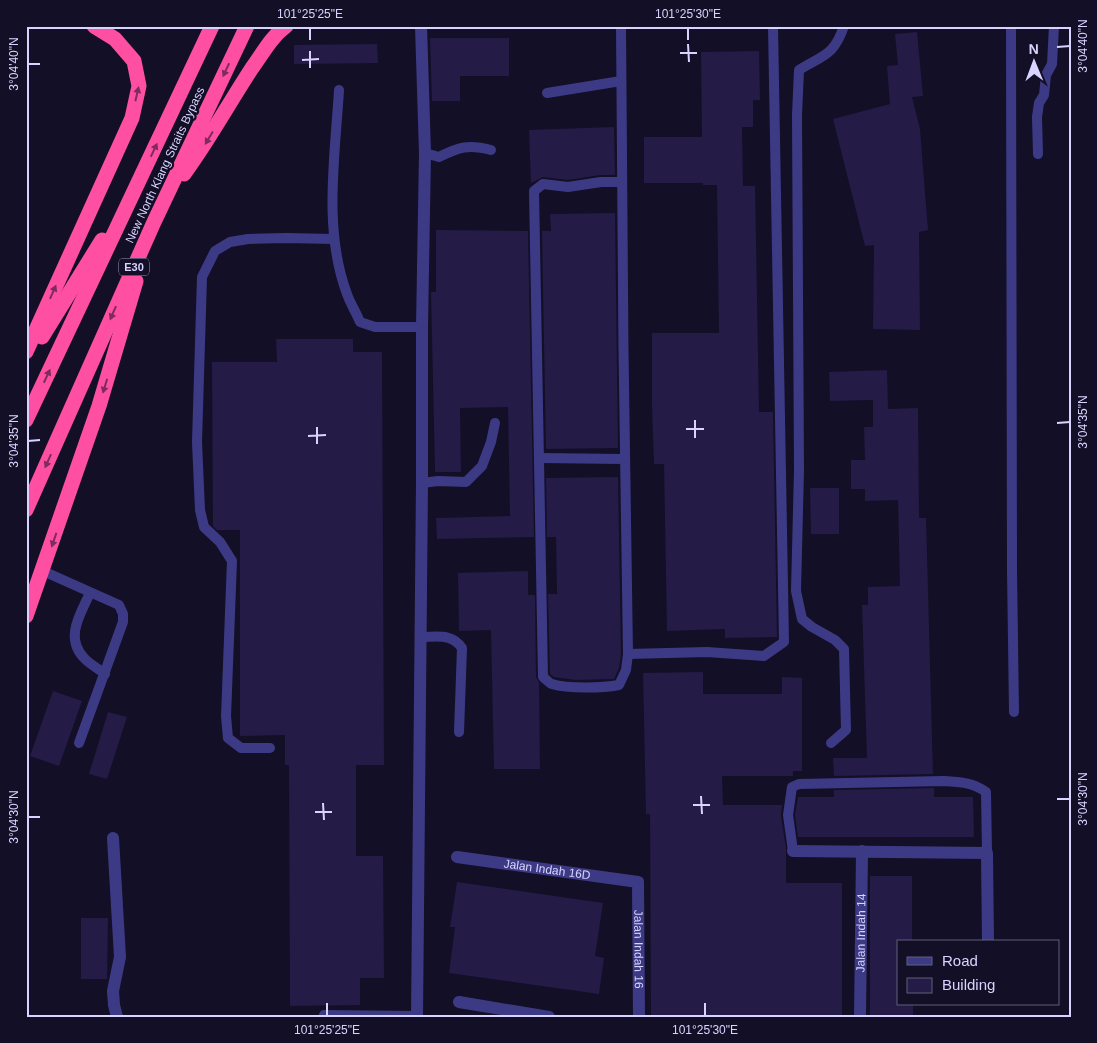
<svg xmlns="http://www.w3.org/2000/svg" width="1097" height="1043" font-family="Arial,sans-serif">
	<rect width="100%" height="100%" fill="#130f26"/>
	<g fill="#241b47">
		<path d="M917,32L923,96L912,97L920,129L928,230L919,232L920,330L873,329L874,245L865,246L833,119L890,104L887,66L898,65L895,34Z"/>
		<path d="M430,38H509V76H460V101H432Z"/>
		<path d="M377,44L378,63L294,64V45Z"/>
		<path d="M759,51L760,100H753V127H742L743,186H755L759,412H773L777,637L725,638V629L667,631L664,464H654L652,405V333H719L717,185H703V183H644V137H702L701,52Z"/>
		<path d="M614,127L615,175H600L568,180L543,177L531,183L529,130Z"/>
		<path d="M615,213L618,448L546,449L542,231H551L550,214Z"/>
		<path d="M436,230L528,231L534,537L437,539L436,518L510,516L508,407L460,408L461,472H435L431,292H436Z"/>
		<path d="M276,339H353V352H382L384,765H356V856H383L384,978H360V1005L290,1006L289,765H285V735L240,736V530H217L213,526L212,362H277Z"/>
		<path d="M887,370L888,409L918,408L919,518H926L933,774L834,776L833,758H867L862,605H868V587L900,586L898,500L865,501V489H851V460H865L864,427H873V400L830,401L829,372Z"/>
		<path d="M618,477L621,654L619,668L614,679H611L576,680L554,677L550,674L548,594H557L556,537H547L546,478Z"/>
		<path d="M810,488H839V534H811Z"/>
		<path d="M528,571V595H535L536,677L539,682L540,769H494L491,630L459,631L458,573Z"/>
		<path d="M703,672V694H782V677L802,678V771H793V776H722L723,805H782L781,816L786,848V883H842V1017H651L650,814H646L643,673Z"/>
		<path d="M53,691L82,701L59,766L30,756Z"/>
		<path d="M108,712L127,717L107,779L89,774Z"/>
		<path d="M934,788V797H973L974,837H798L795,815L798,797H834V790Z"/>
		<path d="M870,876H912V942H898V1004H913V1017H870Z"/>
		<path d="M457,882L603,903L595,956L604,958L599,994L449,973L455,927H450Z"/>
		<path d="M81,918H108L107,979H81Z"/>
	</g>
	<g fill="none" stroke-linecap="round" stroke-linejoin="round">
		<g stroke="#3d3a85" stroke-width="10">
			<path d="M621,26C622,235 624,445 628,654L626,670L619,685C603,688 568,689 552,684C549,683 546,679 543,677L534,191L543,184L568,187L601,182H622"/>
			<path d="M1011,26L1012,570L1014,712"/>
			<path d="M339,90C335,157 323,230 347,294C350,303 356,312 360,322L375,327H422"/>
			<path d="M547,93L621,81"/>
			<path d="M425,153L439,157C459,147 468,144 491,150"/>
			<path d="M1038,154L1037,117L1039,103L1044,95L1046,75L1052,64L1054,26"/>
			<path d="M539,458L624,459"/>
			<path d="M422,483L438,481L466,482L482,466L491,442L495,423"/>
			<path d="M43,571L119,605L123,614V622L79,743"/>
			<path d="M90,593C80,615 64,638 85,659C91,665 99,669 105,674"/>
			<path d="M421,637C437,637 452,633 462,648L459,732"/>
			<path d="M628,654L707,652L764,656L784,642L773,26"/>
			<path d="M831,743L846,730L844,649L835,640L812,627L802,619L796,591L799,470L797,115L799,70C823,55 834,56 844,26"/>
			<path d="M270,748H241L228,738L226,716L232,561L220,542L204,527L200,510L197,442L202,277L215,251L230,242L248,239L286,238L334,239"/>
			<path d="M793,851L788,815L792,787L799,784L944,781C959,782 973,782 986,792L987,853"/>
			<path d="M324,1015L417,1016"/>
		</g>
		<g stroke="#3d3a85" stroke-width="12">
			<path d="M113,838L120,957L113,991L114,1005L117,1017"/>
			<path d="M793,851L987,853L988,942"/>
			<path id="s1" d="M457,857L638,882L639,1017"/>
			<path d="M459,1002L549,1017"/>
			<path d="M417,1017L422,483V327L425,153L421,26"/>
			<path id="s2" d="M860,1017L862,851"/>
		</g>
		<g stroke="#ff4fa3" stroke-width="15">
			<path d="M184,174C209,140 229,103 252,68C263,53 271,37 286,26"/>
			<path d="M42,337L102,240"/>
			<path d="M26,352L132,118L139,86L134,61L115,39L94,26"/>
			<path d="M26,420L212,26"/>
			<path d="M26,510L154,222L247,26"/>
			<path d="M26,616L99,406L136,281"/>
		</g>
	</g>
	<defs><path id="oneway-solid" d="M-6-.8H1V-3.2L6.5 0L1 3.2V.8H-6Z" transform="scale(1.25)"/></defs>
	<g fill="#7d2c5e">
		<use href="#oneway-solid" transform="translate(226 70) rotate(115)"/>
		<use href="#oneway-solid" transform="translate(137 94) rotate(-77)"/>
		<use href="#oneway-solid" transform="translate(209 138) rotate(121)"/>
		<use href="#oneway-solid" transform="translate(154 150) rotate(-65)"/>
		<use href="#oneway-solid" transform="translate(53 292) rotate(-66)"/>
		<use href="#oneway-solid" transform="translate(113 313) rotate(114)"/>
		<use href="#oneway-solid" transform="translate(47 376) rotate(-65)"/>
		<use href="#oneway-solid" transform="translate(105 386) rotate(107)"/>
		<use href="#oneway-solid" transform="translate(48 461) rotate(114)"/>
		<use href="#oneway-solid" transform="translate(54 540) rotate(109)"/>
	</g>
	<path fill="none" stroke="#d9d4ff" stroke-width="2" d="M310,28V40M688,28V40M688,44L689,62M1057,47L1070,46M310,51V68M680,53H697M302,60L319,59M28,64H40M695,420V438M1057,423L1070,422M317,427V444M686,429H704M308,436L326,435M28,441L40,440M701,796L702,814M1057,799H1070M323,803L324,820M693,805H710M315,812H332M28,817H40M327,1003V1016M705,1003V1016"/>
	<g text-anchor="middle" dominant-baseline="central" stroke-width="4.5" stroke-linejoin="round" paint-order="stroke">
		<rect fill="#130f26" stroke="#9e99be" stroke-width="1" x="119" y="258.5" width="30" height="17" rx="4"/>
		<g font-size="11" font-weight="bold" fill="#d9d4ff">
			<text x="134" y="267">E30</text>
		</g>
		<g font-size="12" fill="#d9d4ff" stroke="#130f26">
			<text transform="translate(165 165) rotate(-65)">New North Klang Straits Bypass</text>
			<text stroke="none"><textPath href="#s1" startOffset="91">Jalan Indah 16D</textPath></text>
			<text stroke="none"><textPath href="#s2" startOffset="84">Jalan Indah 14</textPath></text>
			<text stroke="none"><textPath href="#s1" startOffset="250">Jalan Indah 16</textPath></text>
		</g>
	</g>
	<rect width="1097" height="1043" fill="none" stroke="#130f26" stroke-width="55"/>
	<rect x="897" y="940" width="162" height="65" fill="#130f26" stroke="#625e7d"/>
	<rect x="907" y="957" width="25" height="8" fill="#3d3a85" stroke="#625e7d"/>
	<text x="942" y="966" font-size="15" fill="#d9d4ff">Road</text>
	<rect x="907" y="978" width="25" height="15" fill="#241b47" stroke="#625e7d"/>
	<text x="942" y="990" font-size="15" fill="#d9d4ff">Building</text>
	<g transform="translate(1034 62) rotate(359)" stroke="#130f26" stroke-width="4" paint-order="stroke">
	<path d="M0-4L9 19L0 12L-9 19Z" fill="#d9d4ff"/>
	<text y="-8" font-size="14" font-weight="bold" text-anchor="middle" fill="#d9d4ff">N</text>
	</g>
	<rect x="28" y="28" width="1042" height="988" fill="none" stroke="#d9d4ff" stroke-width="2"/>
	<g font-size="12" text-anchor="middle" fill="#d9d4ff">
		<text x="310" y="18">101°25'25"E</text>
		<text x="688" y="18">101°25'30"E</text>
		<text transform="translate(1083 46) rotate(-90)" y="4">3°04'40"N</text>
		<text transform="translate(14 64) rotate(-90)" y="4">3°04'40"N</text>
		<text transform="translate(1083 422) rotate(-90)" y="4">3°04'35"N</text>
		<text transform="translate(14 441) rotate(-90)" y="4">3°04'35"N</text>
		<text transform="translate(1083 799) rotate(-90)" y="4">3°04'30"N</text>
		<text transform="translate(14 817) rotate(-90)" y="4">3°04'30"N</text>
		<text x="327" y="1034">101°25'25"E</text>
		<text x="705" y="1034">101°25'30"E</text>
	</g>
</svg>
